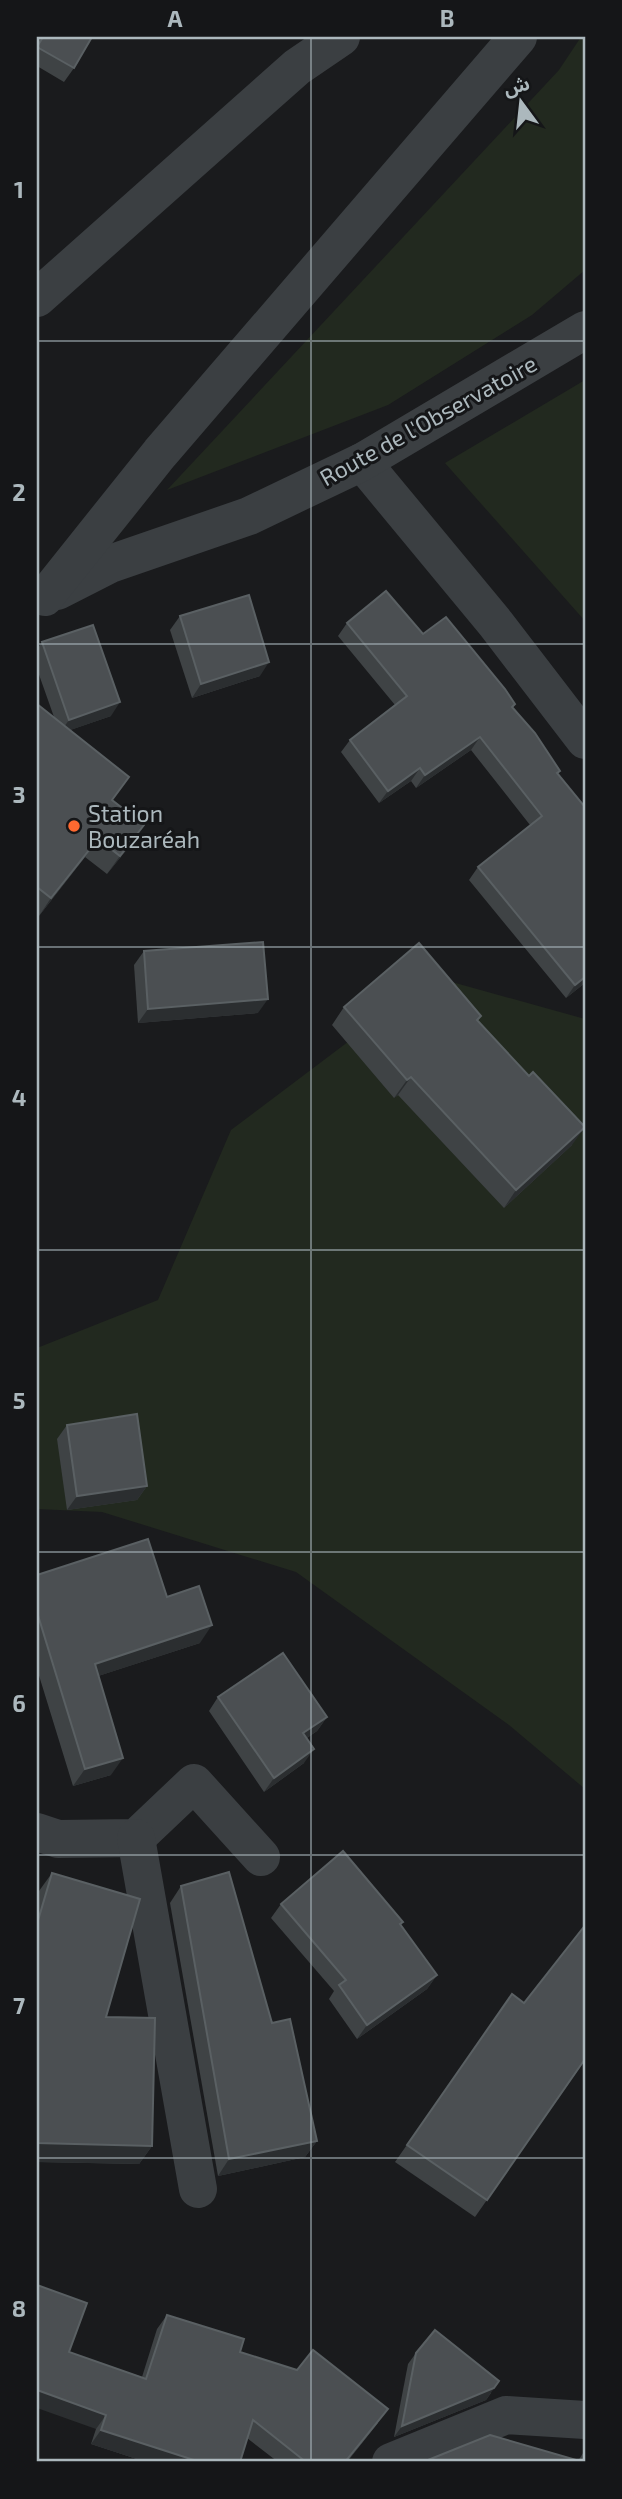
<svg xmlns="http://www.w3.org/2000/svg" width="622" height="2499" font-family="'Exo 2','Noto Sans Arabic',sans-serif">
	<rect width="100%" height="100%" fill="#1a1b1d"/>
	<g fill="#22291f">
		<path d="M581,37H585V270L532,315L388,405L167,490L559,70Z"/>
		<path d="M585,380V621L445,463Z"/>
		<path d="M434,977L585,1019V1789L509,1725L296,1572L102,1512L37,1509V1348L158,1300L231,1130Z"/>
	</g>
	<g fill="none" stroke-linecap="round" stroke-linejoin="round">
		<g stroke="#3b3f42" stroke-width="38">
			<path d="M37,298L297,67L341,37"/>
			<path d="M362,462L496,624L585,740"/>
			<path d="M57,591L110,564L249,516L362,462L585,330"/>
			<path d="M45,597L160,453L518,37"/>
			<path d="M37,1832L58,1839L136,1838L194,1783L261,1857"/>
			<path d="M136,1838L198,2189"/>
			<path d="M391,2462L506,2415L585,2420"/>
		</g>
	</g>
	<g fill="#3f4345">
		<path d="M37,37H92L74,68L64,82L37,66Z"/>
		<path d="M180,616L260,676L192,698L170,630Z"/>
		<path d="M347,623L423,634L515,704L513,708L560,771L558,774L585,807V983L566,998L469,880L478,867L530,825L471,750L416,788L411,781L379,803L341,752L350,740L395,705L338,636Z"/>
		<path d="M42,642L111,716L70,730L112,800L132,843L107,874L85,857L39,916L37,914V704L54,717L37,669V650Z"/>
		<path d="M144,951L258,1013L138,1023L134,965Z"/>
		<path d="M344,1007L481,1016L478,1021L572,1145L504,1208L398,1095L394,1098L332,1025Z"/>
		<path d="M67,1425L147,1486L137,1500L67,1510L57,1439Z"/>
		<path d="M37,1575L167,1597L200,1643L98,1676L111,1775L73,1786L37,1669Z"/>
		<path d="M218,1697L327,1717L317,1731L307,1738L304,1763L264,1792L209,1711Z"/>
		<path d="M52,1873L106,2017L152,2146L139,2164L37,2162V1900L39,1891Z"/>
		<path d="M181,1886L272,2023L317,2141L305,2157L218,2176L170,1903Z"/>
		<path d="M281,1904L403,1922L401,1925L437,1975L427,1989L357,2039L329,1999L334,1991L271,1918Z"/>
		<path d="M585,1930V2060L475,2217L395,2162L512,1994L524,2003Z"/>
		<path d="M167,2315L240,2352L378,2423L347,2462H278L247,2438L240,2462H146L91,2444L96,2429L69,2352L142,2377L157,2329Z"/>
		<path d="M416,2353L491,2393L486,2400L394,2437L408,2364Z"/>
		<path d="M585,2450V2462L578,2461Z"/>
	</g>
	<g fill="#2b2e30">
		<path d="M269,662L260,676L192,698L201,684Z"/>
		<path d="M120,702L111,716L59,734L69,720Z"/>
		<path d="M480,737L471,750L416,788L425,775Z"/>
		<path d="M420,768L411,781L379,803L388,791Z"/>
		<path d="M144,825L132,843L107,874L120,856Z"/>
		<path d="M98,839L85,857L39,916L51,898Z"/>
		<path d="M585,977V983L566,998L575,985Z"/>
		<path d="M268,999L258,1013L138,1023L148,1009Z"/>
		<path d="M411,1077L398,1095L394,1098L407,1080Z"/>
		<path d="M585,1127L572,1145L504,1208L516,1190Z"/>
		<path d="M147,1486L137,1500L67,1510L77,1496Z"/>
		<path d="M212,1625L200,1643L83,1681L95,1664Z"/>
		<path d="M327,1717L317,1731L293,1747L303,1733Z"/>
		<path d="M314,1749L304,1763L264,1792L274,1778Z"/>
		<path d="M123,1758L111,1775L73,1786L85,1769Z"/>
		<path d="M437,1975L427,1989L357,2039L367,2025Z"/>
		<path d="M317,2141L305,2157L218,2176L229,2159Z"/>
		<path d="M37,2143L152,2146L139,2164L37,2162Z"/>
		<path d="M499,2381L486,2400L394,2437L402,2426Z"/>
		<path d="M37,2390L106,2415L96,2429L37,2408Z"/>
		<path d="M388,2409L347,2462H345Z"/>
		<path d="M101,2430L200,2462H146L91,2444Z"/>
	</g>
	<g fill="#4b4f52" stroke="#5a6063" stroke-width="2">
		<path d="M43,37H92L74,68L37,47Z"/>
		<path d="M386,591L423,634L446,617L505,689L515,704L512,707L535,733L560,771L557,773L585,807V977L575,985L478,867L542,816L480,737L425,775L420,768L388,791L350,740L407,696L347,623Z"/>
		<path d="M249,595L269,662L201,684L180,616Z"/>
		<path d="M93,625L120,702L69,720L42,642Z"/>
		<path d="M37,704L129,777L112,800L144,825L120,856L98,839L51,898L37,887Z"/>
		<path d="M263,942L268,999L148,1009L144,951Z"/>
		<path d="M419,943L481,1016L477,1020L529,1076L533,1072L585,1127L516,1190L411,1077L407,1080L344,1007Z"/>
		<path d="M137,1414L147,1486L77,1496L67,1425Z"/>
		<path d="M148,1539L167,1597L199,1586L212,1625L95,1664L123,1758L85,1769L37,1612V1575Z"/>
		<path d="M283,1653L327,1717L303,1733L314,1749L274,1778L218,1697Z"/>
		<path d="M343,1851L403,1922L400,1924L437,1975L367,2025L339,1985L346,1980L281,1904Z"/>
		<path d="M229,1872L272,2023L290,2019L317,2141L229,2159L181,1886Z"/>
		<path d="M52,1873L140,1899L106,2017L155,2018L152,2146L37,2143L38,1984H37V1924Z"/>
		<path d="M583,1928L585,1930V2059L487,2200L407,2145L512,1994L524,2003Z"/>
		<path d="M37,2285L87,2303L69,2352L146,2379L167,2315L244,2339L240,2352L297,2370L313,2350L388,2409L345,2462H306L253,2420L240,2462H200L101,2430L106,2415L37,2390Z"/>
		<path d="M435,2330L499,2381L494,2388L402,2426L416,2353Z"/>
		<path d="M490,2435L583,2462L585,2453V2462H423Z"/>
	</g>
	<path fill="none" stroke="#acb8bd" stroke-width="2" stroke-opacity="0.55" d="M311,37V2462M37,341H585M37,644H585M37,947H585M37,1250H585M37,1552H585M37,1855H585M37,2158H585"/>
	<circle fill="#ff6930" stroke="#151618" stroke-width="2.5" cx="74" cy="826" r="7"/>
	<g text-anchor="middle" dominant-baseline="central" stroke-width="6" stroke-linejoin="round" paint-order="stroke">
		<g font-size="23" fill="#acb8bd" stroke="#151618">
			<text transform="translate(428 420) rotate(-29)">Route de l'Observatoire</text>
		</g>
		<g font-size="23" fill="#acb8bd" stroke="#151618" text-anchor="start">
			<text x="88" y="813">Station<tspan x="88" dy="26">Bouzaréah</tspan></text>
		</g>
	</g>
	<rect width="622" height="2499" fill="none" stroke="#151618" stroke-width="77"/>
	<g transform="translate(521 102) rotate(345)" stroke="#151618" stroke-width="5" paint-order="stroke">
	<path d="M0-5L12 26L0 18L-12 26Z" fill="#acb8bd"/>
	<text y="-10" font-size="19" font-weight="bold" text-anchor="middle" fill="#acb8bd">ش</text>
	</g>
	<rect x="38" y="38" width="546" height="2422" fill="none" stroke="#acb8bd" stroke-width="2.5"/>
	<g font-size="23" text-anchor="middle" font-weight="bold" fill="#acb8bd">
		<text x="175" y="27">A</text>
		<text x="447" y="27">B</text>
		<text x="19" y="198">1</text>
		<text x="19" y="501">2</text>
		<text x="19" y="803">3</text>
		<text x="19" y="1106">4</text>
		<text x="19" y="1409">5</text>
		<text x="19" y="1712">6</text>
		<text x="19" y="2014">7</text>
		<text x="19" y="2317">8</text>
	</g>
</svg>
